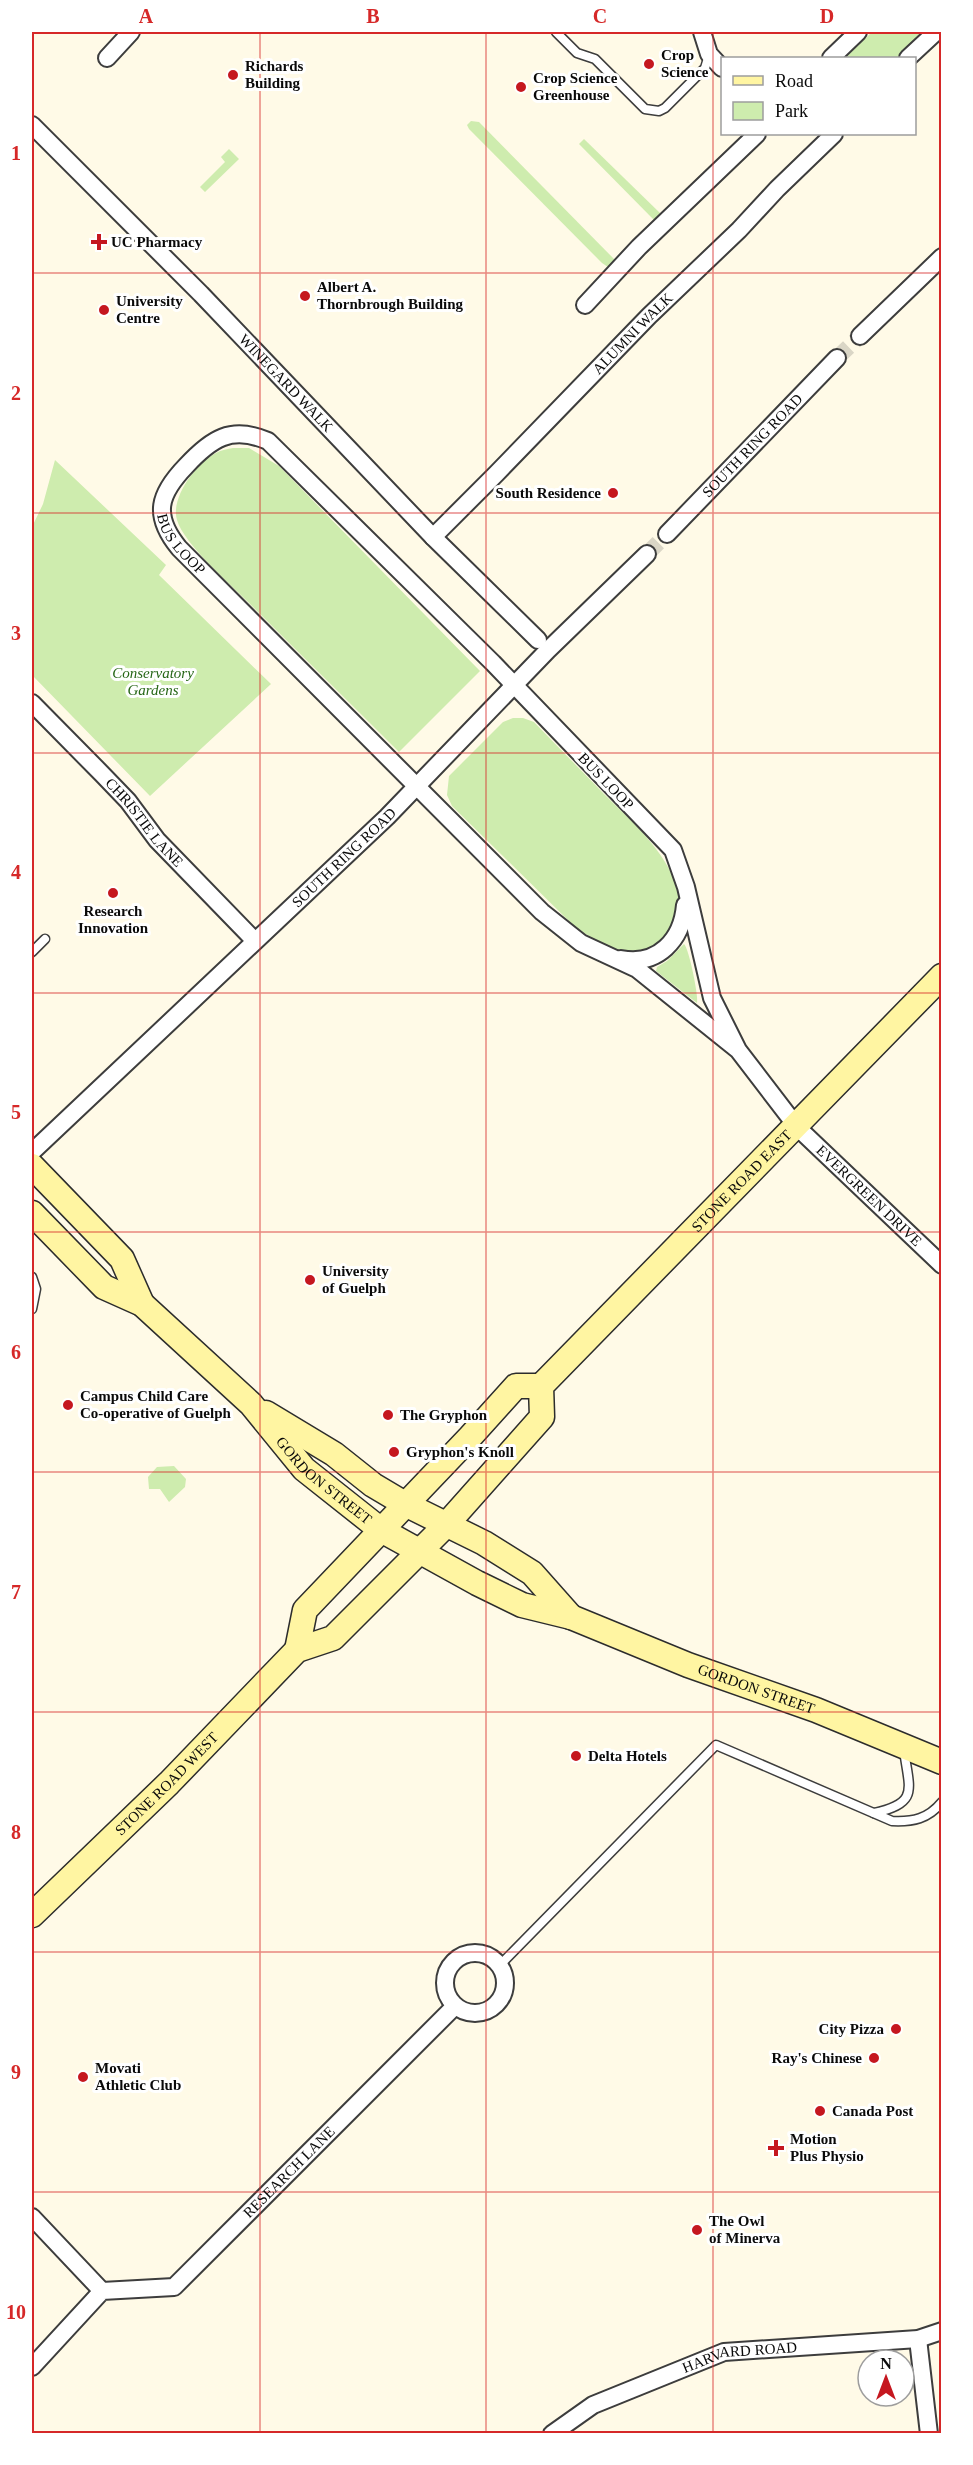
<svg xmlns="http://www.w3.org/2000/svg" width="973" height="2465" font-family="Georgia,serif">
	<rect width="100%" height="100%" fill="#fffae7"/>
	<g fill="#ceecae">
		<path d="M872,32H926V33L900,58H845Z"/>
		<path d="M471,121L479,122L615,260L608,267L602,263L469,129L467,125Z"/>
		<path d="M584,139L661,214L655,221L579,144Z"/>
		<path d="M229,149L239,159L205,192L200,187L225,162L221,157Z"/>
		<path d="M233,448H249L279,466L480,671L399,752C349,702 298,652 248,602C229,583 184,544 177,520C170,498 197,462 216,453C221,450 228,449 233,448Z"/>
		<path d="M55,460L166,565L159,575L271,684L150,796L32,675V527L43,504Z"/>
		<path d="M513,718H523L534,722C557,746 581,770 604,794C631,821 665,850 677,887C684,910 672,935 654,948C630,965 595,940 575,927L452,806L447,795L449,776L503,722Z"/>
		<path d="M684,944C689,948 699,998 697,1003L656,971L657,967L667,961Z"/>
		<path d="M174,1466L186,1479L185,1487L169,1502L160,1489H149L148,1477L157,1467Z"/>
	</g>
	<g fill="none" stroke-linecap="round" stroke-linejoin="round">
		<g stroke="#dad6c6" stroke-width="16" stroke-dasharray="16 8" stroke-linecap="butt">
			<path d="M837,358L860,336"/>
			<path d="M647,554L667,534"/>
		</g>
		<g stroke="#3d3d3d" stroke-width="11">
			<g id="lane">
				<path d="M556,32L577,53L595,59L645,109L659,111L665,108L705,68L709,55"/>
				<path d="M32,952L45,939"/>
				<path d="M32,1277L36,1289L32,1309"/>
				<path d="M874,1813C920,1803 909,1789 904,1750"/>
				<path d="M500,1965L716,1745L892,1821C913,1822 928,1819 942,1802"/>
			</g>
		</g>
		<g stroke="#3d3d3d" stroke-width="20">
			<g id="street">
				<path d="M702,32L709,54L722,68"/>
				<path d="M107,58L131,32"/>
				<path d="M831,58L858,32"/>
				<path d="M908,58L936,32"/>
				<path id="s1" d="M32,125L201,294L433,537L538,640"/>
				<path d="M585,305L639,247L757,134"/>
				<path d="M860,336L942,257"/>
				<path id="s2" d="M667,534L837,358"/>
				<path id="s3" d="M433,537L496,474L649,316L739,230L777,189L834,134"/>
				<path id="s4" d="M32,703L102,774L128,801L157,840L255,941"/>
				<path d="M621,959C658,966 682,940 685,905"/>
				<path id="s5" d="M738,1050L712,998L686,887L673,850L493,663L268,441C231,425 211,439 186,466C159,494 152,515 179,548L542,912L581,943L637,969L738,1050L797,1127L942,1265"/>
				<path id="s6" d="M32,1152L387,817L548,650L647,554"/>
				<circle cx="475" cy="1983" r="30"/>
				<path d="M32,2217L102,2291"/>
				<path d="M918,2339L929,2434"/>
				<path id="s7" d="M32,2367L102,2291L174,2287L455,2006"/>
				<path id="s8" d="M552,2434L593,2405L724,2352L918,2339L942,2331"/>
			</g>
		</g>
		<g stroke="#2c2c2c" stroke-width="27">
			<g id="secondary">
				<path d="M32,1166L122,1259L142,1304"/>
				<path id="s9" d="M32,1213L104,1287L142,1304L251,1404L304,1469L381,1530L477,1583L522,1605L571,1617L688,1665L816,1710L942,1762"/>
				<path d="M266,1413L334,1454L373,1485L405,1504L484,1543L532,1573L571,1617"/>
				<path d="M297,1650L305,1610L470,1437L516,1386H541"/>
				<path id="s10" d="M32,1915L169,1783L297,1650L333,1638L446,1525L542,1417L541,1386L942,976"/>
			</g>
		</g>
		<use href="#lane" stroke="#fff" stroke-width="8"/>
		<use href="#street" stroke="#fff" stroke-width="16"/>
		<use href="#secondary" stroke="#fff5a2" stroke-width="24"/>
	</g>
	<path fill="none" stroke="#d62828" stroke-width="1.5" stroke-opacity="0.55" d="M260,32V2434M486,32V2434M713,32V2434M32,273H942M32,513H942M32,753H942M32,993H942M32,1232H942M32,1472H942M32,1712H942M32,1952H942M32,2192H942"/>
	<g fill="#c5171f" stroke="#fff" stroke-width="2">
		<circle cx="649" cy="64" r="6"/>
		<circle cx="233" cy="75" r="6"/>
		<circle cx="521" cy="87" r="6"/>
		<path d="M96 233h6v6h6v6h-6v6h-6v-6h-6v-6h6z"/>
		<circle cx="305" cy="296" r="6"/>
		<circle cx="104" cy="310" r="6"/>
		<circle cx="613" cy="493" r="6"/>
		<circle cx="113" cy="893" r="6"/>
		<circle cx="310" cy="1280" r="6"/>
		<circle cx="68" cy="1405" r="6"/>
		<circle cx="388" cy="1415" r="6"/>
		<circle cx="394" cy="1452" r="6"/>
		<circle cx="576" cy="1756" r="6"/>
		<circle cx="896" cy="2029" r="6"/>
		<circle cx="874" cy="2058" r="6"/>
		<circle cx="83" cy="2077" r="6"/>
		<circle cx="820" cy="2111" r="6"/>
		<path d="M773 2139h6v6h6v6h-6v6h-6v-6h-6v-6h6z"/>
		<circle cx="697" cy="2230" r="6"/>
	</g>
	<g text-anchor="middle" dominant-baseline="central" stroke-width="6" stroke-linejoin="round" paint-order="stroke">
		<g font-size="15" font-weight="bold" fill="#0a0a0a" stroke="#fff" text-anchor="start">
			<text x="661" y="55">Crop<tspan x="661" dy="17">Science</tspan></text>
			<text x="245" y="66">Richards<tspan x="245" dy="17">Building</tspan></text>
			<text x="533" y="78">Crop Science<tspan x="533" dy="17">Greenhouse</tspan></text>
			<text x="111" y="242">UC Pharmacy</text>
			<text x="317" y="287">Albert A.<tspan x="317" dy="17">Thornbrough Building</tspan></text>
			<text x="116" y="301">University<tspan x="116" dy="17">Centre</tspan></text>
			<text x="601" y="493" text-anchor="end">South Residence</text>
			<text x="113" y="911" text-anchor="middle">Research<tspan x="113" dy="17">Innovation</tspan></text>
			<text x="322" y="1271">University<tspan x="322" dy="17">of Guelph</tspan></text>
			<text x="80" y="1396">Campus Child Care<tspan x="80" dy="17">Co-operative of Guelph</tspan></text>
			<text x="400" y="1415">The Gryphon</text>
			<text x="406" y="1452">Gryphon's Knoll</text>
			<text x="588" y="1756">Delta Hotels</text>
			<text x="884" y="2029" text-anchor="end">City Pizza</text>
			<text x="862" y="2058" text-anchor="end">Ray's Chinese</text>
			<text x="95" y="2068">Movati<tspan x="95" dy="17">Athletic Club</tspan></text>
			<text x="832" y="2111">Canada Post</text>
			<text x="790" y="2139">Motion<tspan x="790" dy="17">Plus Physio</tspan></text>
			<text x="709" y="2221">The Owl<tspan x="709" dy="17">of Minerva</tspan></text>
		</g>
		<g font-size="15" fill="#0a0a0a" stroke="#fff">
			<text stroke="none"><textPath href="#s3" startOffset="285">ALUMNI WALK</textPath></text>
			<text stroke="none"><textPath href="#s1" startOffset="362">WINEGARD WALK</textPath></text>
			<text stroke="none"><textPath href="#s2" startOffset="123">SOUTH RING ROAD</textPath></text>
			<text stroke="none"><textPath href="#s5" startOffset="972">BUS LOOP</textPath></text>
			<text transform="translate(606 781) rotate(46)">BUS LOOP</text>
			<text stroke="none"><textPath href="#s4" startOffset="164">CHRISTIE LANE</textPath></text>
			<text stroke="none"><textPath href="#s6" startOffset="429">SOUTH RING ROAD</textPath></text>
			<text stroke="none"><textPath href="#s10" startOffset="1035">STONE ROAD EAST</textPath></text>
			<text stroke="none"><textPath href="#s5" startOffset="1926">EVERGREEN DRIVE</textPath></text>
			<text stroke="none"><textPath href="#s9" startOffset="399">GORDON STREET</textPath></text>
			<text stroke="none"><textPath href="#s9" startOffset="884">GORDON STREET</textPath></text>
			<text stroke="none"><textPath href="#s10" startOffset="188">STONE ROAD WEST</textPath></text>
			<text stroke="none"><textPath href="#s7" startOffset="338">RESEARCH LANE</textPath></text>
			<text stroke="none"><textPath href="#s8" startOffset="206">HARVARD ROAD</textPath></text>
		</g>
		<g font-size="15" font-style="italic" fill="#266616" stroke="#fff">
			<text x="153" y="673">Conservatory<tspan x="153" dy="17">Gardens</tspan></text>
		</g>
	</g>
	<rect width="973" height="2465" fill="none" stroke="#ffffff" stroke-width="66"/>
	<rect x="721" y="57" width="195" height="78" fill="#ffffff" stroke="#9d9d9d" stroke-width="1.5"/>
	<rect x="733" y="76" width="30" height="9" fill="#fff5a2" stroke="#9d9d9d" stroke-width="1.5"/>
	<text x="775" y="87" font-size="18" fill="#0a0a0a">Road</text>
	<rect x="733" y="102" width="30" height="18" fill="#ceecae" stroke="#9d9d9d" stroke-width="1.5"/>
	<text x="775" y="117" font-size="18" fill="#0a0a0a">Park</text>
	<g transform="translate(886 2378)"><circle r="28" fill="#ffffff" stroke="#9d9d9d" stroke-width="1.5"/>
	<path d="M0-4.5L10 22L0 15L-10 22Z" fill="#c5171f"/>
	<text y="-9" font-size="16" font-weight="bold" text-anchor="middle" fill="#0a0a0a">N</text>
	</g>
	<rect x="33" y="33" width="907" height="2399" fill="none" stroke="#d62828" stroke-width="2"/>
	<g font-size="20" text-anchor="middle" font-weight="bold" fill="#d62828">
		<text x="146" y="23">A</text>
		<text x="373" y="23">B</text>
		<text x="600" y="23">C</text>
		<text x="827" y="23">D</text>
		<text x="16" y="160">1</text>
		<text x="16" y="400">2</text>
		<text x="16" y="640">3</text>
		<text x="16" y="879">4</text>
		<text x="16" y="1119">5</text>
		<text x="16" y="1359">6</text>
		<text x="16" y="1599">7</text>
		<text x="16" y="1839">8</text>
		<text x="16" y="2079">9</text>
		<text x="16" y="2319">10</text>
	</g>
</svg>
